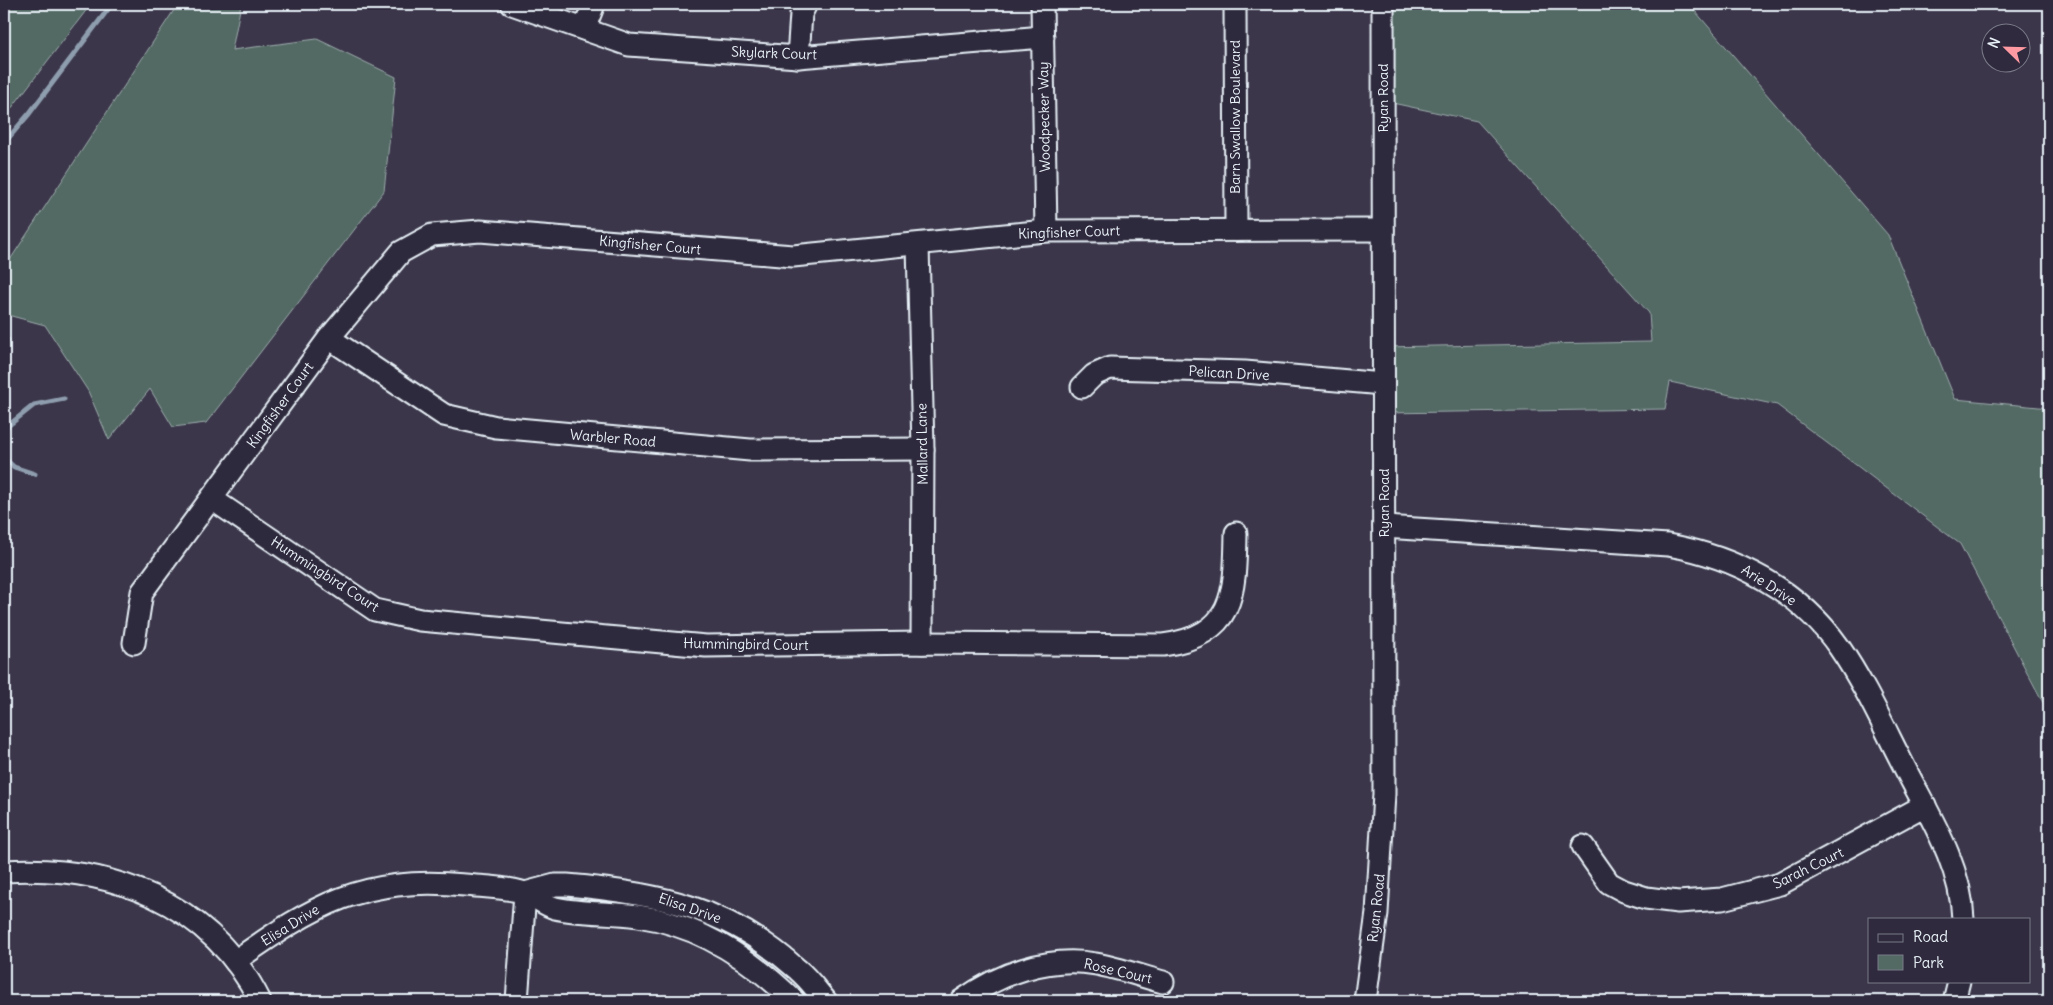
<svg xmlns="http://www.w3.org/2000/svg" width="2053" height="1005" font-family="Delius,sans-serif">
	<rect width="100%" height="100%" fill="#3b364a"/>
	<filter id="ink" filterUnits="userSpaceOnUse"><feTurbulence type="fractalNoise" baseFrequency=".02" numOctaves="2"/><feDisplacementMap in="SourceGraphic" scale="10" xChannelSelector="R" yChannelSelector="G"/><feConvolveMatrix kernelMatrix="1 2 1 2 8 2 1 2 1" color-interpolation-filters="sRGB"/></filter>
	<g filter="url(#ink)">
		<g fill="#536964" stroke="#9eadae">
			<path d="M4,4H91L4,118Z"/>
			<path d="M178,4H241L232,50L317,39L396,77L384,191L206,423L173,427L150,389L109,440L88,391L45,325L4,314V269Z"/>
			<path d="M1383,4H1689L1888,235L1955,399L2049,408V714L1960,544L1777,405L1670,382L1665,409L1383,413L1382,347L1651,342L1649,313L1477,121L1383,101Z"/>
		</g>
		<g fill="none" stroke-linecap="round" stroke-linejoin="round">
			<g stroke="#8f9eaf" stroke-width="5">
				<path d="M4,143L29,114L112,4"/>
				<path d="M4,345L8,340"/>
				<path d="M4,429L34,405L64,399"/>
				<path d="M4,458L14,467L35,474"/>
			</g>
			<g stroke="#e8f1f8" stroke-width="25">
				<g id="minor">
					<path d="M512,4L629,45L798,57L1043,37"/>
					<path d="M1042,4L1046,231"/>
					<path d="M1235,4L1236,230"/>
					<path d="M584,29L594,4"/>
					<path d="M798,57L801,14L806,4"/>
					<path d="M918,245L923,449L922,643"/>
					<path d="M329,338L444,415L496,427L750,450L923,449"/>
					<path d="M1082,387L1094,375L1110,368L1245,372L1383,384"/>
					<path d="M212,499L375,610L420,620L706,646L922,643L1163,645C1235,635 1235,594 1236,533"/>
					<path d="M1384,527L1668,545C1736,557 1799,590 1839,647C1866,686 1886,732 1908,774C1932,820 1961,866 1963,919"/>
					<path d="M134,643L142,592L329,338L401,252L432,235L480,231L793,256L1046,231L1383,230"/>
					<path d="M1583,846L1609,883L1624,891L1646,898L1678,902L1722,899L1780,884L1925,805"/>
					<path d="M4,871C109,864 211,902 260,1001"/>
					<path d="M525,893L555,885H567C658,893 728,907 798,970C809,979 817,991 826,1001"/>
					<path d="M235,961C316,904 362,876 465,885C484,887 506,887 525,893C535,896 544,905 555,908C582,914 611,912 638,916C699,925 751,959 794,1001"/>
					<path d="M517,1001L525,893"/>
					<path d="M961,1001C999,974 1048,955 1096,964C1118,968 1141,976 1163,982"/>
					<path d="M1365,1001L1377,913L1384,794L1383,4"/>
					<path d="M1954,1001L1959,981"/>
				</g>
			</g>
			<use href="#minor" stroke="#2f2a3d" stroke-width="21"/>
		</g>
	</g>
	<g text-anchor="middle" dominant-baseline="central" stroke-width="4" stroke-linejoin="round" paint-order="stroke">
		<g font-size="14" fill="#e8f1f8" stroke="#2f2a3d">
			<text transform="translate(774 53) rotate(2)">Skylark Court</text>
			<text transform="translate(1383 98) rotate(-90)">Ryan Road</text>
			<text transform="translate(1044 117) rotate(-91)">Woodpecker Way</text>
			<text transform="translate(1235 117) rotate(-90)">Barn Swallow Boulevard</text>
			<text transform="translate(1069 232) rotate(-2)">Kingfisher Court</text>
			<text transform="translate(650 245) rotate(5)">Kingfisher Court</text>
			<text transform="translate(1229 373) rotate(3)">Pelican Drive</text>
			<text transform="translate(280 405) rotate(-54)">Kingfisher Court</text>
			<text transform="translate(613 438) rotate(5)">Warbler Road</text>
			<text transform="translate(922 444) rotate(-91)">Mallard Lane</text>
			<text transform="translate(1384 503) rotate(-90)">Ryan Road</text>
			<text transform="translate(325 574) rotate(33)">Hummingbird Court</text>
			<text transform="translate(1769 585) rotate(33)">Arie Drive</text>
			<text transform="translate(746 644) rotate(1)">Hummingbird Court</text>
			<text transform="translate(1808 868) rotate(-26)">Sarah Court</text>
			<text transform="translate(690 908) rotate(19)">Elisa Drive</text>
			<text transform="translate(1376 908) rotate(-84)">Ryan Road</text>
			<text transform="translate(290 925) rotate(-32)">Elisa Drive</text>
			<text transform="translate(1118 971) rotate(13)">Rose Court</text>
		</g>
	</g>
	<rect width="2053" height="1005" fill="none" stroke="#2f2a3d" stroke-width="20"/>
	<rect x="10" y="10" width="2033" height="985" fill="none" stroke="#e8f1f8" stroke-width="2" filter="url(#ink)"/>
	<rect x="1868" y="918" width="162" height="65" fill="#2f2a3d" stroke="#797a88"/>
	<rect x="1878" y="934" width="25" height="8" fill="#2f2a3d" stroke="#797a88"/>
	<text x="1913" y="942" font-size="15" fill="#e8f1f8">Road</text>
	<rect x="1878" y="955" width="25" height="15" fill="#536964" stroke="#797a88"/>
	<text x="1913" y="968" font-size="15" fill="#e8f1f8">Park</text>
	<g transform="translate(2006 48) rotate(293)"><circle r="24" fill="#2f2a3d" stroke="#797a88"/>
	<path d="M0-4L9 19L0 12L-9 19Z" fill="#ff9aa2"/>
	<text y="-8" font-size="14" font-weight="bold" text-anchor="middle" fill="#e8f1f8">N</text>
	</g>
</svg>
